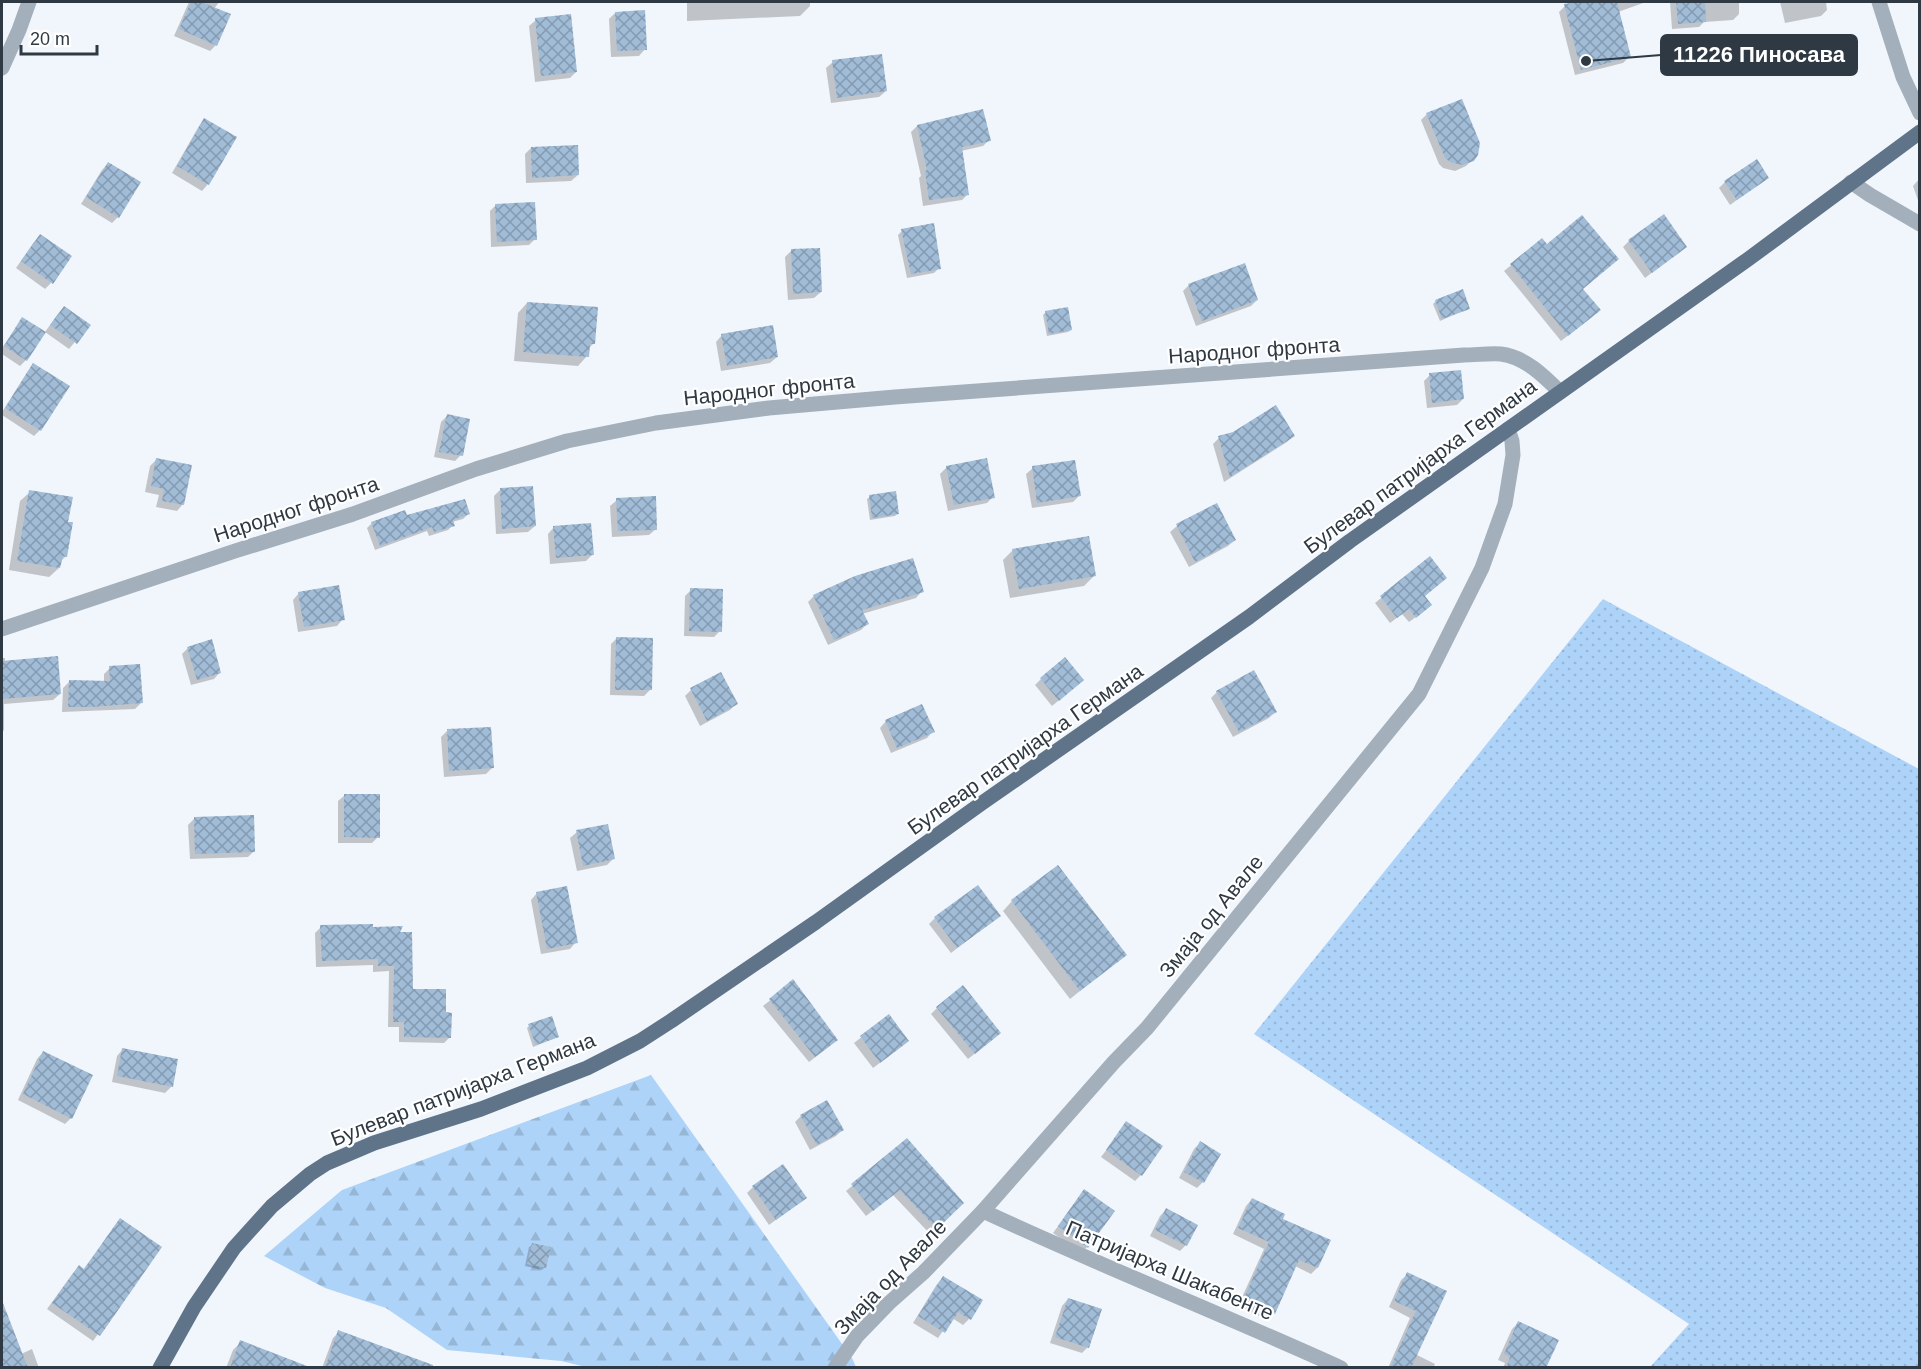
<svg xmlns="http://www.w3.org/2000/svg" width="1921" height="1369" font-family="Arial,sans-serif">
	<defs>
		<pattern id="grass-dots" width="8" height="8" patternUnits="userSpaceOnUse" patternTransform="scale(1.5)"><rect width="8" height="8" fill="#aed3f8"/><path d="M2 2h.1M6 6h.1" fill="none" stroke="#96b6d6" stroke-width="1.8" stroke-linecap="round"/></pattern>
		<pattern id="forest-firs" width="22" height="20" patternUnits="userSpaceOnUse" patternTransform="scale(1.5)"><rect width="22" height="20" fill="#aed3f8"/><path d="M5 1l3.5 6h-7zM16 11l3.5 6h-7z" fill="#96b6d6"/></pattern>
		<pattern id="building-cross-hatch" width="8" height="8" patternUnits="userSpaceOnUse" patternTransform="scale(1.5)"><rect width="8" height="8" fill="#a1bcd7"/><path d="M0 0l8 8M0 8l8-8" fill="none" stroke="#849ab0"/></pattern>
	</defs>
	<rect width="100%" height="100%" fill="#f1f6fc"/>
	<path fill="url(#grass-dots)" d="M1603,599L1919,769V1367H1650L1689,1324L1254,1034Z"/>
	<path fill="url(#forest-firs)" d="M651,1075L852,1358L856,1367H586L561,1361L447,1350L386,1308L325,1288L264,1256L342,1190Z"/>
	<g fill="#0003">
		<path d="M189,2H219L214,9L216,45L210,51L174,36Z"/>
		<path d="M687,2H810V6L800,16L687,21Z"/>
		<path d="M1582,2H1646L1618,12L1629,57L1623,63L1575,75L1559,12L1565,6Z"/>
		<path d="M1670,2H1739V14L1733,20L1704,22L1699,27L1672,29Z"/>
		<path d="M1780,2H1826L1827,10L1821,16L1785,23Z"/>
		<path d="M615,13L645,49L639,56L611,57L609,19Z"/>
		<path d="M536,20L576,72L570,78L535,82L529,26Z"/>
		<path d="M833,62L886,91L879,97L831,103L826,68Z"/>
		<path d="M1427,114L1472,160L1466,166L1455,171L1443,168L1439,164L1421,120Z"/>
		<path d="M205,120L235,138L208,184L202,191L172,173L199,126Z"/>
		<path d="M917,126L989,140L983,146L961,151L968,194L962,200L923,206L919,178L921,176L911,132Z"/>
		<path d="M531,148L578,175L571,181L526,183L525,154Z"/>
		<path d="M108,164L118,217L112,223L81,204L102,170Z"/>
		<path d="M1767,178L1730,205L1719,188L1725,182Z"/>
		<path d="M1920,178V206L1913,186Z"/>
		<path d="M496,205L535,239L529,245L491,247L490,211Z"/>
		<path d="M902,231L939,268L934,273L907,278L898,235Z"/>
		<path d="M1542,240L1593,316L1561,341L1504,271Z"/>
		<path d="M1629,241L1685,247L1645,278L1623,247Z"/>
		<path d="M34,242L51,283L45,289L16,268Z"/>
		<path d="M791,251L821,292L814,298L788,300L785,257Z"/>
		<path d="M1189,285L1257,300L1251,306L1196,326L1183,291Z"/>
		<path d="M1436,301L1469,308L1440,321L1433,304Z"/>
		<path d="M527,303L594,343L588,349L587,356L578,366L514,361L518,313Z"/>
		<path d="M1046,312L1071,330L1068,332L1047,336L1043,315Z"/>
		<path d="M58,314L89,325L69,349L45,332Z"/>
		<path d="M22,319L26,360L20,366L2,354V348Z"/>
		<path d="M722,335L777,357L770,363L721,371L716,342Z"/>
		<path d="M34,365L40,430L34,436L2,415V412L28,371Z"/>
		<path d="M1430,375L1463,399L1457,405L1427,408L1424,381Z"/>
		<path d="M447,416L461,455L455,461L434,457L441,422Z"/>
		<path d="M1233,433L1293,436L1287,442L1224,482L1213,444L1219,438Z"/>
		<path d="M156,460L183,504L177,511L156,507L159,495L145,492L150,466Z"/>
		<path d="M947,467L993,497L987,503L948,511L940,474Z"/>
		<path d="M1033,468L1079,496L1073,502L1032,508L1026,474Z"/>
		<path d="M500,490L535,526L528,532L496,534L494,496Z"/>
		<path d="M30,492L66,556L60,562L59,568L49,577L9,570L20,501Z"/>
		<path d="M870,497L898,513L895,516L870,520L867,499Z"/>
		<path d="M617,500L656,529L649,535L612,537L610,506Z"/>
		<path d="M1216,505L1235,540L1228,546L1189,567L1170,532L1177,526Z"/>
		<path d="M468,514L463,519L452,522L453,525L448,530L429,536L427,531L375,550L367,528L372,523L406,517Z"/>
		<path d="M554,527L592,555L586,561L550,564L548,534Z"/>
		<path d="M1013,550L1094,576L1084,586L1010,598L1003,560Z"/>
		<path d="M1429,558L1423,597L1424,611L1409,622L1402,614L1390,623L1375,603Z"/>
		<path d="M691,590L720,631L714,637L684,636L685,596Z"/>
		<path d="M922,591L916,598L862,614L867,624L861,630L828,645L808,602L814,596Z"/>
		<path d="M299,593L343,619L337,626L298,632L293,600Z"/>
		<path d="M617,638L650,690L644,696L610,695L611,644Z"/>
		<path d="M188,648L220,672L214,679L191,685L182,654Z"/>
		<path d="M2,658H5V662L60,694L53,700L4,704V730L2,732Z"/>
		<path d="M110,668L141,703L135,709L62,712L63,688L69,682H104V674Z"/>
		<path d="M1041,679L1076,686L1052,706L1035,685Z"/>
		<path d="M691,690L736,704L730,710L700,726L685,696Z"/>
		<path d="M1217,692L1275,712L1269,718L1233,737L1211,698Z"/>
		<path d="M886,721L933,731L927,738L891,753L880,728Z"/>
		<path d="M447,731L492,768L486,774L444,777L441,737Z"/>
		<path d="M345,795L378,837L372,843H338V801Z"/>
		<path d="M194,819L254,851L248,857L190,859L188,825Z"/>
		<path d="M577,832L613,859L607,865L577,871L570,838Z"/>
		<path d="M537,893L576,942L570,949L541,954L531,900Z"/>
		<path d="M1012,901L1125,955L1070,999L1003,911Z"/>
		<path d="M999,916L951,953L929,924L935,918Z"/>
		<path d="M321,927L371,928L412,990L444,1014L450,1037L444,1043L399,1042V1027H388L389,971L373,972V965L316,967L315,933Z"/>
		<path d="M793,982L830,1046L809,1062L763,1006Z"/>
		<path d="M937,1008L993,1039L968,1059L931,1014Z"/>
		<path d="M888,1016L901,1047L873,1068L854,1043Z"/>
		<path d="M529,1026L558,1037L533,1047L527,1028Z"/>
		<path d="M123,1049L172,1086L165,1093L112,1082L117,1056Z"/>
		<path d="M43,1052L71,1118L65,1124L18,1100L37,1059Z"/>
		<path d="M801,1116L842,1130L836,1136L810,1150L795,1122Z"/>
		<path d="M1127,1123L1141,1175L1135,1181L1101,1157Z"/>
		<path d="M907,1140L962,1203L930,1234L893,1195L866,1216L846,1191Z"/>
		<path d="M1200,1143L1219,1154L1203,1182L1197,1188L1179,1178L1194,1149Z"/>
		<path d="M753,1187L805,1198L769,1225L747,1193Z"/>
		<path d="M1084,1191L1087,1247L1081,1253L1053,1233Z"/>
		<path d="M1252,1199L1281,1219L1317,1268L1311,1274L1295,1266L1274,1313L1268,1320L1238,1306L1264,1249L1233,1234L1246,1206Z"/>
		<path d="M1166,1210L1186,1245L1180,1251L1150,1236L1160,1216Z"/>
		<path d="M120,1220L160,1248L93,1341L47,1309L73,1273L79,1267L83,1270Z"/>
		<path d="M532,1245L545,1267L542,1270L525,1266L529,1247Z"/>
		<path d="M1408,1274L1445,1292L1415,1354L1435,1364L1433,1368H1388L1410,1318L1389,1307L1401,1280Z"/>
		<path d="M943,1278L969,1319L963,1325L952,1318L938,1338L913,1323L937,1284Z"/>
		<path d="M1068,1299L1088,1347L1082,1353L1050,1343L1062,1306Z"/>
		<path d="M1518,1323L1546,1368H1503L1505,1363L1498,1360L1512,1329Z"/>
		<path d="M339,1332L409,1368H322L333,1338Z"/>
		<path d="M13,1333L21,1354L32,1349L39,1368H2V1338Z"/>
		<path d="M241,1342L284,1368H226L233,1350Z"/>
	</g>
	<g fill="url(#building-cross-hatch)">
		<path d="M191,2H201L231,14L217,46L179,29Z"/>
		<path d="M1576,2H1617L1631,57L1581,70L1564,4Z"/>
		<path d="M1676,2H1705L1706,22L1678,24Z"/>
		<path d="M645,10L647,50L617,51L615,12Z"/>
		<path d="M571,14L577,72L541,76L535,18Z"/>
		<path d="M882,54L887,91L837,98L832,60Z"/>
		<path d="M1462,99L1480,143L1478,155L1474,161L1462,165L1450,162L1445,158L1426,113Z"/>
		<path d="M983,109L991,141L962,147L969,195L929,200L925,171L927,170L917,125Z"/>
		<path d="M204,118L237,137L209,185L177,166Z"/>
		<path d="M578,145L579,175L532,178L531,147Z"/>
		<path d="M1757,159L1769,178L1737,200L1724,181Z"/>
		<path d="M108,162L141,182L119,218L86,197Z"/>
		<path d="M535,202L537,240L497,242L495,204Z"/>
		<path d="M1664,214L1687,247L1652,273L1628,240Z"/>
		<path d="M1582,215L1619,259L1583,289L1601,310L1568,336L1510,264L1542,238L1547,244Z"/>
		<path d="M934,223L941,269L911,274L901,229Z"/>
		<path d="M40,234L72,256L53,284L21,261Z"/>
		<path d="M820,248L822,292L793,294L791,249Z"/>
		<path d="M1245,263L1258,300L1202,321L1188,284Z"/>
		<path d="M1463,289L1470,309L1442,319L1435,300Z"/>
		<path d="M527,302L598,307L595,344H590L589,357L523,352Z"/>
		<path d="M64,306L91,325L77,344L50,325Z"/>
		<path d="M1068,307L1072,330L1049,334L1045,311Z"/>
		<path d="M22,317L46,332L27,361L4,346Z"/>
		<path d="M773,325L778,357L727,366L721,334Z"/>
		<path d="M33,363L70,386L41,431L5,408Z"/>
		<path d="M1461,370L1464,399L1432,403L1429,373Z"/>
		<path d="M1276,405L1295,436L1230,477L1218,436L1233,432Z"/>
		<path d="M447,414L470,419L463,456L439,452Z"/>
		<path d="M156,458L192,465L184,505L162,501L164,489L151,486Z"/>
		<path d="M987,458L995,498L954,505L946,466Z"/>
		<path d="M1075,460L1081,496L1037,503L1032,466Z"/>
		<path d="M533,486L536,526L502,529L500,488Z"/>
		<path d="M29,490L73,497L68,522H73L67,557L63,556L60,568L17,561Z"/>
		<path d="M896,491L899,514L872,518L869,495Z"/>
		<path d="M656,496L657,530L618,531L616,498Z"/>
		<path d="M465,499L470,514L453,520L455,526L434,532L432,527L380,546L371,522L405,510L407,515Z"/>
		<path d="M1217,503L1236,540L1195,562L1176,524Z"/>
		<path d="M591,523L594,555L556,558L553,526Z"/>
		<path d="M1089,536L1096,576L1019,589L1012,549Z"/>
		<path d="M1430,556L1447,578L1425,596L1432,605L1416,618L1409,609L1397,618L1380,596Z"/>
		<path d="M913,558L924,592L862,610L869,624L834,640L813,595L855,576Z"/>
		<path d="M339,585L345,620L304,627L298,592Z"/>
		<path d="M690,588L723,589L722,632L689,631Z"/>
		<path d="M616,637L653,638L652,690H615Z"/>
		<path d="M212,639L221,673L197,680L187,647Z"/>
		<path d="M58,656L61,694L2,699V661Z"/>
		<path d="M1065,657L1084,680L1059,701L1040,678Z"/>
		<path d="M140,664L143,703L91,707H68L69,680L110,681L109,666Z"/>
		<path d="M1254,670L1277,712L1239,732L1216,691Z"/>
		<path d="M721,672L738,704L707,721L690,688Z"/>
		<path d="M922,704L935,732L897,748L885,720Z"/>
		<path d="M491,727L494,768L449,771L447,729Z"/>
		<path d="M344,794H380V838L344,837Z"/>
		<path d="M254,815L255,852L195,854L194,817Z"/>
		<path d="M608,824L615,859L583,866L576,830Z"/>
		<path d="M1058,865L1127,955L1080,991L1011,900Z"/>
		<path d="M978,885L1001,916L957,948L934,917Z"/>
		<path d="M567,886L578,943L547,949L536,892Z"/>
		<path d="M373,924V927L403,926L400,932H412L413,989H446V1012L452,1013L451,1038L404,1037V1022H393L394,966H378V959L322,961L320,925Z"/>
		<path d="M793,979L838,1040L815,1057L769,999Z"/>
		<path d="M963,985L1001,1033L975,1054L936,1007Z"/>
		<path d="M889,1014L909,1041L880,1063L860,1036Z"/>
		<path d="M552,1016L559,1037L536,1045L528,1024Z"/>
		<path d="M122,1048L178,1059L173,1087L117,1076Z"/>
		<path d="M43,1051L93,1075L72,1119L23,1094Z"/>
		<path d="M827,1100L844,1130L817,1145L800,1115Z"/>
		<path d="M1126,1121L1163,1146L1142,1176L1106,1150Z"/>
		<path d="M907,1138L964,1203L937,1229L900,1190L873,1211L851,1184Z"/>
		<path d="M1200,1141L1221,1154L1204,1183L1184,1172Z"/>
		<path d="M783,1164L807,1198L776,1220L752,1186Z"/>
		<path d="M1084,1189L1115,1211L1088,1248L1058,1226Z"/>
		<path d="M1252,1198L1285,1214L1283,1219L1331,1240L1318,1268L1299,1260L1275,1314L1243,1300L1269,1242L1238,1228Z"/>
		<path d="M1166,1208L1198,1225L1187,1246L1155,1230Z"/>
		<path d="M120,1218L162,1247L100,1336L52,1303L79,1265L84,1269Z"/>
		<path d="M532,1243L551,1247L546,1268L527,1264Z"/>
		<path d="M1407,1272L1447,1291L1411,1368H1390L1416,1311L1394,1301Z"/>
		<path d="M943,1276L983,1300L971,1320L958,1312L945,1333L918,1316Z"/>
		<path d="M1068,1298L1102,1309L1089,1348L1055,1337Z"/>
		<path d="M2,1303H3L28,1368H2Z"/>
		<path d="M1518,1321L1559,1340L1546,1368H1506L1510,1357L1504,1354Z"/>
		<path d="M338,1330L433,1365V1368H325Z"/>
		<path d="M240,1340L307,1366L306,1368H230Z"/>
	</g>
	<g fill="none" stroke-linecap="round" stroke-linejoin="round">
		<g stroke="#a3afbb" stroke-width="15">
			<path d="M1879,2L1903,77L1920,113"/>
			<path d="M2,68L19,30L29,2"/>
			<path d="M1851,182L1870,195L1920,224"/>
			<path d="M2,629L235,551L353,514L476,469L567,441L656,423L769,408L895,397L1464,355C1476,355 1489,353 1501,354C1525,357 1544,376 1560,392"/>
			<path d="M983,1211C1101,1266 1222,1314 1341,1368"/>
			<path d="M835,1368L857,1336L889,1303L923,1273L983,1211L1114,1062L1147,1028L1419,694L1482,568L1505,504L1513,455L1512,441L1508,429"/>
		</g>
		<path stroke="#5f7489" stroke-width="15" d="M160,1368L194,1307L234,1248L272,1206L310,1174L327,1163L374,1143L481,1109L587,1068L640,1041L671,1021L816,922L982,803L1249,617L1350,541L1747,260L1920,132"/>
	</g>
	<g text-anchor="middle" dominant-baseline="central" stroke-width="4.5" stroke-linejoin="round" paint-order="stroke">
		<g font-size="21" fill="#2e3943" stroke="#fff">
			<text transform="translate(1254 350) rotate(-4)">Народног фронта</text>
			<text transform="translate(769 389) rotate(-6)">Народног фронта</text>
			<text transform="translate(1420 466) rotate(-36)">Булевар патријарха Германа</text>
			<text transform="translate(296 509) rotate(-18)">Народног фронта</text>
			<text transform="translate(1025 749) rotate(-35)">Булевар патријарха Германа</text>
			<text transform="translate(1211 916) rotate(-51)">Змаја од Авале</text>
			<text transform="translate(463 1089) rotate(-21)">Булевар патријарха Германа</text>
			<text transform="translate(1170 1270) rotate(23)">Патријарха Шакабенте</text>
			<text transform="translate(890 1277) rotate(-46)">Змаја од Авале</text>
		</g>
	</g>
	<path fill="none" stroke="#2e3943" stroke-width="2" d="M1586 61L1661 55"/>
	<circle fill="#2e3943" stroke="#fff" stroke-width="2" cx="1586" cy="61" r="6"/>
	<rect fill="#2e3943" stroke="#2e3943" stroke-width="2" x="1661" y="35" width="196" height="40" rx="6"/>
	<g font-size="22" text-anchor="middle" font-weight="bold" fill="#fff">
		<text x="1759" y="62">11226 Пиносава</text>
	</g>
	<rect width="1921" height="1369" fill="none" stroke="#2e3943" stroke-width="6"/>
	<path d="M21 45v9h76v-9" fill="none" stroke="#2e3943" stroke-width="3"/>
	<text x="30" y="45" font-size="18" fill="#2e3943" stroke="#ffffff" stroke-width="4.5" paint-order="stroke">20 m</text>
</svg>
